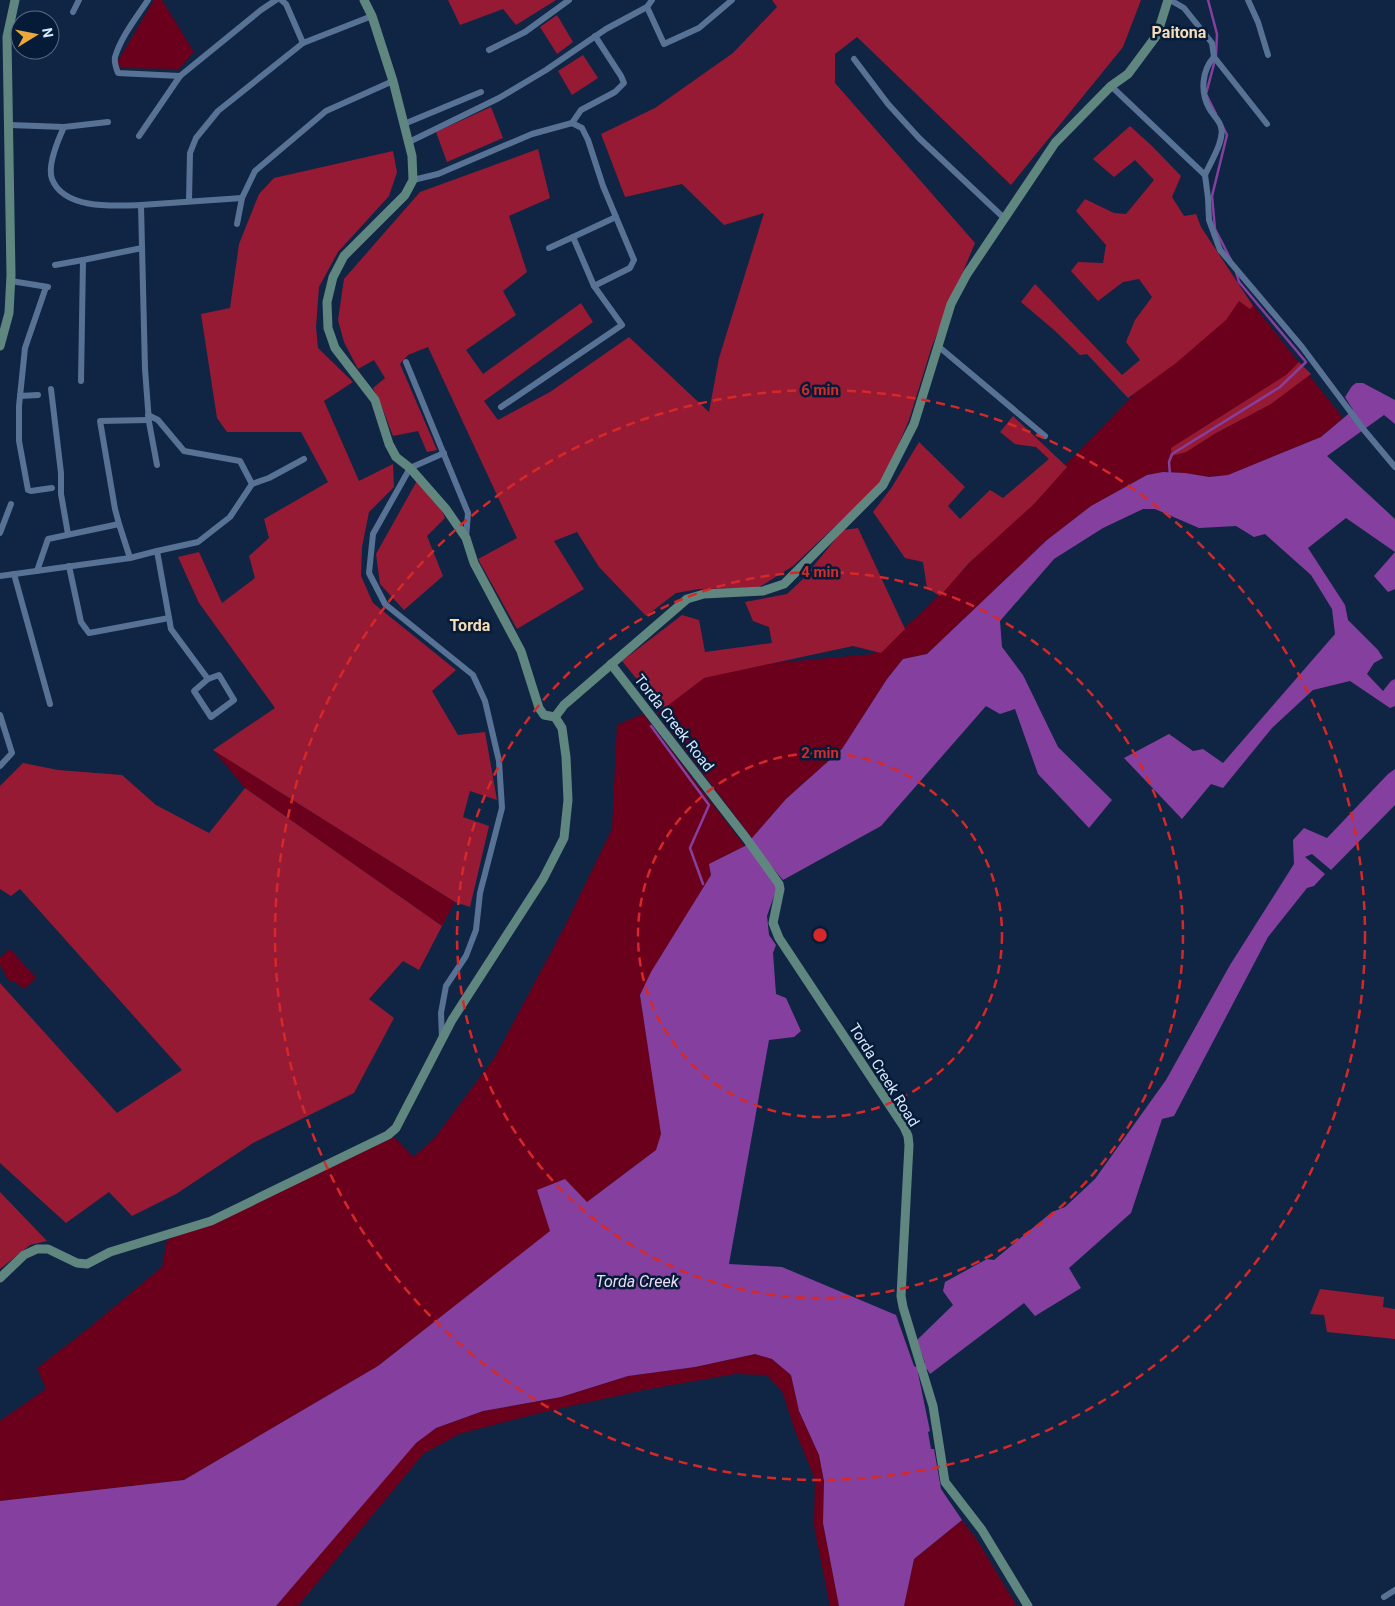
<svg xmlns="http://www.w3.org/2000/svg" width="1395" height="1606" font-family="Roboto,sans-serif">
	<rect width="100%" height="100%" fill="#0f2543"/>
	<g fill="#6a001c">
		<path d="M154,0H162L194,52L179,69L119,68L118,61Z"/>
		<path d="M1239,287L1343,418L1321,437L1228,475L1209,477L1185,473L1163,472L1147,475L1091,506L1047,540L927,654L903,659L887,679L842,749L786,799L752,838L649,702L684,671L874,654L920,614Z"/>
		<path d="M643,714L745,846L709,864L711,875L640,995L662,1134L656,1150L587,1202L537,1190L551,1231L378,1366L184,1480L0,1501V1421L46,1389L37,1368L89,1328L162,1267L167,1240L394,1137L413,1157L434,1139L495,1057L566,924L612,829L617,725Z"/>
		<path d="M213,750L455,902L442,926L245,788Z"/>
		<path d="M10,949L36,978L24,989L15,982L9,981L0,965V958Z"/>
		<path d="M755,1354L772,1359L791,1375L799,1411L819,1455L824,1481L823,1523L839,1606H830L814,1526L815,1479L794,1428L783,1393L767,1375L735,1374L644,1390L544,1412L459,1434L423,1454L298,1606H276L416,1442L436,1428L483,1411L561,1397L628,1376L695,1367Z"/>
		<path d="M962,1520L977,1540L1017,1606H904L914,1559Z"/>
	</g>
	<g fill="#971a34">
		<path d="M448,0H556L516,25L503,9L460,25Z"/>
		<path d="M772,0H1141L1123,47L1011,185L857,37L835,54V83L975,243L932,346L909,420L883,481L793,566L758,588L699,589L676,593L646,616L599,567L577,532L554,541L584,589L517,629L478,559L517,538L428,347L408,355L400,364L437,450L427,452L418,431L393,436L382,407L373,388L385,378L374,360L358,369L344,342L338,320L344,279L420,192L538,149L550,198L509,216L527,272L503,291L516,315L466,350L483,374L581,303L593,322L484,401L498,420L550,392L629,337L709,412L719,358L764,213L724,225L682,184L625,197L601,134L655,108L733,53L777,7Z"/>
		<path d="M557,15L573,42L557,54L540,27Z"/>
		<path d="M583,55L598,78L572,95L558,71Z"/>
		<path d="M491,107L503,138L447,162L436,132Z"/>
		<path d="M1130,126L1152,146L1181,176L1172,197L1184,216L1196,214L1201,227L1253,306L1250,309L1239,301L1226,320L1176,363L1128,398L1087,354L1080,355L1054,330L1021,302L1035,284L1122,375L1140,360L1126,342L1135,320L1152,297L1139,279L1123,282L1098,301L1071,271L1078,262L1103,263L1106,245L1076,211L1085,199L1114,213L1126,214L1154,180L1135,160L1114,177L1093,159Z"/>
		<path d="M393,151L397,172L389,196L338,252L319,287L316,327L318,348L353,382L324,401L359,481L393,464L394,487L369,512L362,547L361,576L373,603L456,670L432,691L458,735L485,732L497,800L470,791L463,817L489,826L470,907L455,902L213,750L275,708L199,603L178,557L199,552L222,603L255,578L249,556L269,538L264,519L328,482L301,432H227L217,418L201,314L230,308L239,244L259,194L274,178Z"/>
		<path d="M1299,362L1311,374L1271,404L1216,433L1186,452L1172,456L1171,448L1286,375Z"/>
		<path d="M1013,416L1067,467L1034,504L969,563L940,596L927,588L923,562L905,558L873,512L892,487L919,442L965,487L948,506L960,519L990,490L1003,498L1049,459L1036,447L1015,444L1000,432Z"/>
		<path d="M418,479L442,511L445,518L427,536L443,576L404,610L380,584L376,554Z"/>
		<path d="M858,528L905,629L881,653L853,646L704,678L662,710L622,661L682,615L699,620L705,652L772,643L769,627L753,621L745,602L787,594L802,580L843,530Z"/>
		<path d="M23,763L58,770L122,775L156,805L209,833L245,788L442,926L419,970L403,961L369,999L394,1018L354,1093L253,1143L176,1194L132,1216L109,1192L66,1223L0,1163V983L117,1113L182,1070L20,889L11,896L0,889V786Z"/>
		<path d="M0,1192L47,1241L30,1245L0,1269Z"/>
		<path d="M1320,1289L1384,1297L1383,1307L1395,1309V1339L1327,1332L1324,1315L1310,1314Z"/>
	</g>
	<path fill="#85409f" d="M1356,383H1363L1395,400V424L1384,415L1327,456L1395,519V589L1388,592L1374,576L1395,552L1346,518L1308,548L1345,605L1348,620L1378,650L1383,658L1374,663L1367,674L1383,691L1391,681L1395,679V706L1390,708L1350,681L1313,690L1272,728L1223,788L1211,784L1182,819L1124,758L1169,734L1193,751L1203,749L1223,763L1335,634L1332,609L1311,575L1265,534L1254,537L1236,526L1199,528L1155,509H1143L1103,528L1054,559L1000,621L1002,647L1023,675L1058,747L1112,800L1089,828L1038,774L1015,709L1000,714L986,706L881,826L783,880L771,866L776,890L767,916L769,935L776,945L773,953L776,994L786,998L801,1031L794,1037L769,1040L729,1264L782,1267L896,1315L914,1366L916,1367L925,1363L917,1340L953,1305L943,1291L945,1282L987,1259L994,1260L1052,1212L1065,1207L1095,1179L1166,1080L1230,965L1294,864L1293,840L1304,828L1327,838L1388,774L1395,769V805L1331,870L1312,854L1305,857L1325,874L1314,886L1307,888L1268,937L1174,1116L1162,1119L1131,1213L1069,1268L1081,1288L1035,1316L1024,1303L930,1374L927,1369L918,1373L930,1431L928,1432L931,1449H934L941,1489L962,1520L914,1559L904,1606H839L823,1523L824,1481L819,1455L799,1411L791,1375L772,1359L755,1354L695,1367L628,1376L561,1397L483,1411L436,1428L416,1443L276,1606H0V1501L184,1480L378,1366L550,1231L537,1190L565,1179L587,1202L656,1150L661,1134L640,995L651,972L711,875L709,864L745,846L786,799L842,749L887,679L903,659L927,654L1047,540L1091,506L1147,475L1163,472L1185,473L1209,477L1228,475L1321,437L1353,410L1345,397L1352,386Z"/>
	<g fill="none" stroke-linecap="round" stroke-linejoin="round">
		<g stroke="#85409f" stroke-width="2.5">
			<path d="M1208,0L1217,34L1216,55"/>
			<path d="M1215,60L1206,94L1216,114"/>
			<path d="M1223,127L1227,135L1212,196L1215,229L1231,260"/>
			<path d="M1170,475L1169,462L1172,454L1280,387L1306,362L1239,282L1236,272"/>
			<path d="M651,726L709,805L690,848L703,884"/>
		</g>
		<g stroke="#587295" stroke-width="6">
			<path d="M148,0C136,18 121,37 115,57C114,63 116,68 118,73L180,76"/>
			<path d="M281,0L286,4L303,43"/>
			<path d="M1170,0L1184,8L1212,43L1214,57C1202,70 1200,92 1209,108C1212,114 1220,121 1221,127C1225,140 1210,163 1205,175"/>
			<path d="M1248,0L1258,22L1268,55"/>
			<path d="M647,7L664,44L699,28L732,0"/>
			<path d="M73,12L79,0"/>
			<path d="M489,50L525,32L569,0"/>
			<path d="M1214,57L1267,124"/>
			<path d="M854,59L888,104L919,138L1004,218"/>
			<path d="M1111,86L1205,175L1208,198L1209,220L1220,250L1302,347L1364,430L1395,467"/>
			<path d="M572,123L581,110L615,92L624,83L621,76L595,36"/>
			<path d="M404,124L481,92"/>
			<path d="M10,125L64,127L108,122"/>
			<path d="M64,127C58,140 47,165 52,179C64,210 115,206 141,205L145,369L149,422L157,465"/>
			<path d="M139,136L180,76L261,10L276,0"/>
			<path d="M409,142L499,98L546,70L606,29L647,7L652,0"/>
			<path d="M413,180L438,174L532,134L572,123L582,128L588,140L603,186L634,260L630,268L594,286L622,325L501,407"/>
			<path d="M189,201L190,153L196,138L218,111L303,43L372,16"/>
			<path d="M141,205L242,198"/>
			<path d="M237,224L242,198L255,171L326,111L393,81"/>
			<path d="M573,237L616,217"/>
			<path d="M549,248L573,237L594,286"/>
			<path d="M55,265L83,260"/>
			<path d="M11,281L48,287"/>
			<path d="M46,287L25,348L19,406V441L28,490L31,491L52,488"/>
			<path d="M938,346L1045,436"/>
			<path d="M406,362L468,513L466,538"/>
			<path d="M81,381L83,260L142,248"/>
			<path d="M51,389L61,473V494L68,534"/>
			<path d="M20,396L38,395"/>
			<path d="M148,415L158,420L184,451L240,461L252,484L230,517L198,542L157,551"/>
			<path d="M252,484L269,478L304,459"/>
			<path d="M119,524L115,509L100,421L148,420"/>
			<path d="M0,533L11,504"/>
			<path d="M69,566L81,622L89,633L169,618"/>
			<path d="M37,571L48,539L119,524L130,558"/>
			<path d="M14,574L50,704"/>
			<path d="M0,576L130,558L157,551L171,629L208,679"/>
			<path d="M219,675L234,700L211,717L194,691L208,679Z"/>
			<path d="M0,715L12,753L0,766"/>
			<path d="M442,1038L441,1013L446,986L466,956L476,930L480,893L502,808L499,761L485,701L473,675L385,604L369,573L373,534L410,468L444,453"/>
			<path d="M1384,1597L1395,1590"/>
		</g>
		<g stroke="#608680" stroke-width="9">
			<path d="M0,346L9,313L11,275L7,37L15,0"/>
			<path d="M611,664L746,838L779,884L780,889L773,923L779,938L904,1127L908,1136L909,1145L901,1296L903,1307L933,1406L945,1482L982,1530L1028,1606"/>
			<path d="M555,717L564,705L687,599L704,594L763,591L784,584L883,485L914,424L951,304L967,274L1055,143L1111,86L1128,74L1157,35L1168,0"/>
			<path d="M0,1278L24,1255L37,1249H48L77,1263L87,1264L110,1252L211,1221L388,1135L396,1128L452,1020L543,879L564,838L568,800L566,757L562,728L555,717L544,715L539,708L521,651L474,563L466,538L446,509L410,468L396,457L389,444L375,400L335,348L328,328L327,302L333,277L344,256L405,195L413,180L412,156L393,81L372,16L364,0"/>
		</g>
	</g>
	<g fill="none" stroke="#d62828" stroke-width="2.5" stroke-dasharray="9 6">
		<circle cx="820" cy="935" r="182"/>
		<circle cx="820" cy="935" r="363"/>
		<circle cx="820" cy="935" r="545"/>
	</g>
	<g text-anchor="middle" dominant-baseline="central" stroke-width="5" stroke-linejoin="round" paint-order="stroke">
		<g font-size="15" fill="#d8e7fa" stroke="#051b38">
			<text transform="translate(674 723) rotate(52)">Torda Creek Road</text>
			<text transform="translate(884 1075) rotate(58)">Torda Creek Road</text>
		</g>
		<g font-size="16" font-weight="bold" fill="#f8dcb5" stroke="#051b38">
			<text x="1179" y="32">Paitona</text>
			<text x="470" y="625">Torda</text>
		</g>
		<g font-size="16" font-style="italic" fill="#eeddf6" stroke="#051b38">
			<text x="637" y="1281">Torda Creek</text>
		</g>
	</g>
	<circle cx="820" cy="935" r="8" fill="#d62828" stroke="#051b38" stroke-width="2.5"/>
	<g font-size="15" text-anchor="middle" font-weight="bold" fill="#d62828" stroke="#051b38" stroke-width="5" stroke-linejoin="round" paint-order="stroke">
		<text x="820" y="395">6 min</text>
		<text x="820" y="577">4 min</text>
		<text x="820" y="758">2 min</text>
	</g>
	<g transform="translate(35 35) rotate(80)"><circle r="24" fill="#051b38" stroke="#596d86"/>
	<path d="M0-4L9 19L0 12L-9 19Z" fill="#eca93a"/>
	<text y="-8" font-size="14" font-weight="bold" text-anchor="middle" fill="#d8e7fa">N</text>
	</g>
</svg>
